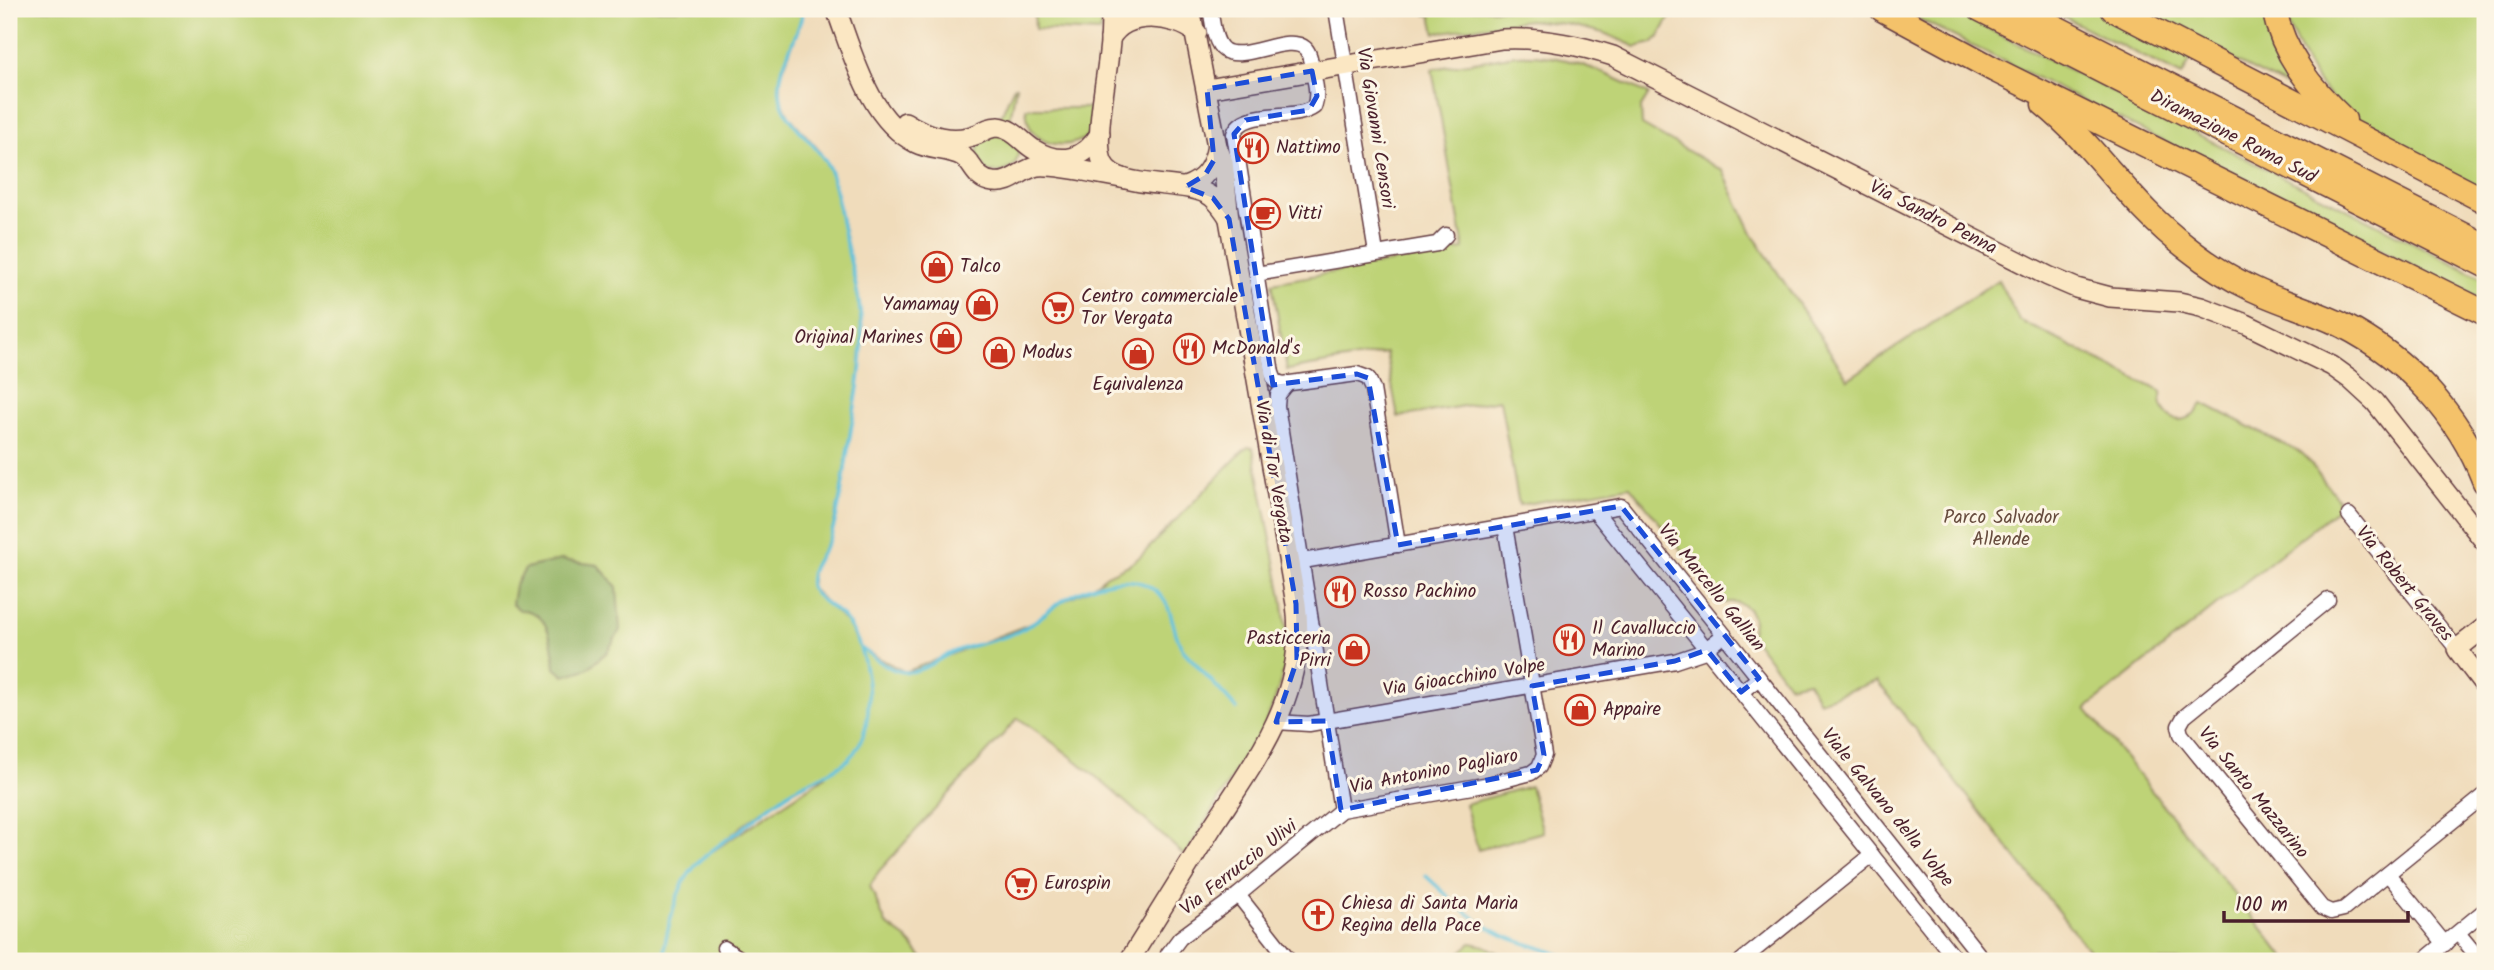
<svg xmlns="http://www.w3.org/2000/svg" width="2494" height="970" font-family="Kalam,sans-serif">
	<rect width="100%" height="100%" fill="#fcf5e5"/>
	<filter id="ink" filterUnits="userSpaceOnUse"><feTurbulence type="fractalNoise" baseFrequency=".0143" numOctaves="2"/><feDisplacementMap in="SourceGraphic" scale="14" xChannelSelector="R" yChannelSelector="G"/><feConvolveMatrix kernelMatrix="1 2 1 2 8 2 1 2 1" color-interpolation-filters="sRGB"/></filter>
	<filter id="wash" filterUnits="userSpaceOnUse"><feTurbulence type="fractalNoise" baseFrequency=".00686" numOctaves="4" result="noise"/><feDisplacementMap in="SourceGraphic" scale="28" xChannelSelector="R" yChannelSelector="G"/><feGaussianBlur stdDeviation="1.57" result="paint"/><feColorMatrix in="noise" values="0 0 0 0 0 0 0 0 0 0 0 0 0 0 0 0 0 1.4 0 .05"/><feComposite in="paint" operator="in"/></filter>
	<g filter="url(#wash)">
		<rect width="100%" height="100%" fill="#f0dcbb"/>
		<g fill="#bed377" stroke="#847951" stroke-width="2" fill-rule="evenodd">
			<path d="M9,9H803L800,25L781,75L780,97L789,116L818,149L831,172L858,295L862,336L859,378L840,497L831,535L812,570L811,588L848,624L861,649L905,672L1030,624L1063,601L1089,589L1107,575L1129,565L1141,556L1242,452L1248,447L1253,448L1282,597L1288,643L1285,665L1275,700L1257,742L1252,743L1185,856C1129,805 1081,760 1018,718L879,871L870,886L886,924L907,939L925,961H744L724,948L713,961H672L665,955L670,961H9ZM826,776L713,851C739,827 792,785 826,776Z"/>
			<path d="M1034,9H1102L1100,32L1035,29Z"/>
			<path d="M1425,9H1674L1659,37L1652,43L1636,47L1604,33L1565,24L1529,20L1435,33L1431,15H1426Z"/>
			<path d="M1899,9H1948L1989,29L2485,279V302Z"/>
			<path d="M2048,9H2099L2193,56L2182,76Z"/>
			<path d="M2130,9H2263L2314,100Z"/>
			<path d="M2281,9H2485V192C2428,162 2362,136 2320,85C2306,68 2291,30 2281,9Z"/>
			<path d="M1516,55C1568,53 1604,73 1649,94L1641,107L1642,125L1723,171L1753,235L1848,379L1998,280L2019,320L2162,392C2157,410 2174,428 2192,416C2197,413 2199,407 2203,403L2303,454L2338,499L2337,509L2086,709L2288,961H2086L2090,952L1877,681L1819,701L1808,681L1789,685L1750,634C1759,615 1745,598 1724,603L1630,486L1519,505L1500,400L1398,417L1386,353L1287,370L1272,283L1464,249L1432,69Z"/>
			<path d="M1014,86H1016L1010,120L1000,118Z"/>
			<path d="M1026,108H1092L1090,134C1075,148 1045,149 1032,130C1027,124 1027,115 1026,108Z"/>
			<path d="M998,133L1018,148C1020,168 1005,174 988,172C978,161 974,154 981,141Z"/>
			<path d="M1530,786L1543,832L1478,850L1465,804Z"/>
			<path d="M1471,943L1485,946L1514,961H1450Z"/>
		</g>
		<path fill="#96b568" stroke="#706a4a" stroke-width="2" d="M561,560L598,565L617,587L620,630L607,652L587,669L564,676L555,668C553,645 550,610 520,610L512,604L515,585L526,568Z"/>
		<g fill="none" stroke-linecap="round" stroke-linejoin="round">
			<g stroke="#5fc1dd" stroke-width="3.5">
				<path d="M862,649C874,657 888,670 904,672C920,674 938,659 953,652C974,643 998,642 1019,631C1036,623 1050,608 1067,598C1092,584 1133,570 1157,592C1175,608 1171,631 1183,650L1237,709"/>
				<path d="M1426,876C1450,898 1474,923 1505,936C1527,946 1551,948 1572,961"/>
				<path d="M670,961C660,952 667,937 669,925C674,907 678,889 689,874C701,856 721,844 739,831C757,816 776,800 796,788C828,770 857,768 866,725C873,691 865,640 841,615C832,607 812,596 810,585C807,567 826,551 831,535C841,505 844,473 849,442C854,408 862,374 862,339C862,301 851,266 843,230C838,209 837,185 828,166C816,141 782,122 780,93C777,63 800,38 803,9"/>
			</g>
		</g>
	</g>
	<g filter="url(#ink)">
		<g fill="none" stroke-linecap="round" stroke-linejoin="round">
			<g stroke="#633b41" stroke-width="17">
				<g id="street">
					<path d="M1210,9C1213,21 1213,42 1224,50C1243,63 1288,33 1305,48C1310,53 1311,62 1312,69C1315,81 1319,95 1314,107C1294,122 1242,107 1234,134L1272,373L1275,381L1283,384L1357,374L1368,378L1373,389L1398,545"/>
					<path d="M1336,9L1376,253"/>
					<path d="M1256,274L1437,244L1446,235"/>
					<path d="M1287,384L1278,395L1277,406L1341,810"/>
					<path d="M2349,515L2457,649"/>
					<path d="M1303,561L1621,506L1759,678L1741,692L1595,511"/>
					<path d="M2328,600L2184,717L2179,726L2181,734L2322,908L2331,912L2344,909L2485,795"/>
					<path d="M1759,678L1984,961"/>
					<path d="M1741,692L1957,961"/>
					<path d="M1276,722L1309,724L1675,661L1702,652L1724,635"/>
					<path d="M2388,874L2445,944"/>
					<path d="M1238,895L1290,961"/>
					<path d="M2458,933L2481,961"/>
					<path d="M724,948L744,961"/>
					<path d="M1167,961L1168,954L1180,938L1238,895L1341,810L1489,784L1531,773L1539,767L1544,755L1505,526"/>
					<path d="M1741,961L1872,855"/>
					<path d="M2423,961L2485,910"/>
				</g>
			</g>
			<g stroke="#633b41" stroke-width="22">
				<g id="secondary">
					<path d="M836,9C853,54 869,120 916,143C930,150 950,149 962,156C974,163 974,180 993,182C1011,185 1021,169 1038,166C1057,164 1101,175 1122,178"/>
					<path d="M1111,9C1111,23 1111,37 1109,52C1107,77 1093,142 1103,163C1116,192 1187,178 1212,197C1219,203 1224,210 1229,218"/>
					<path d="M1110,39C1126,9 1174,15 1197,33"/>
					<path d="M1207,89L1502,39C1541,37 1576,44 1613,56L2048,276L2076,288L2110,297L2179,302L2201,307L2246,324L2332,366L2350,379L2375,402L2485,542"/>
					<path d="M905,122C926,136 954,144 978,134C985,130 990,127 998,127C1015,129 1022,143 1035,150C1061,166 1085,159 1100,134"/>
					<path d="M1185,187C1205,180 1213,167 1217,146"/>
					<path d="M2485,627L2457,649L2485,686"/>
					<path d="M1129,961C1156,917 1184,873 1211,829C1257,758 1308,694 1296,604L1229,219L1223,162L1217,146L1190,9"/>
				</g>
			</g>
			<g stroke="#633b41" stroke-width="27">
				<g id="highway">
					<path d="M1882,9L1995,70L2485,313"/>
					<path d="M1980,9L2485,265"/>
					<path d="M2113,9L2485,201"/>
					<path d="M2274,9C2283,54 2311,89 2344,120"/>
					<path d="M2021,10L2485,246"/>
					<path d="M2044,104C2097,147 2131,206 2186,247C2206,263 2229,278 2253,289C2282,303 2313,311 2342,325C2407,358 2459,414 2485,482"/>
				</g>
			</g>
			<use href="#street" stroke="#fff" stroke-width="14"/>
			<use href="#secondary" stroke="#fbe7c3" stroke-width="19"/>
			<use href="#highway" stroke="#f4c26a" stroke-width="24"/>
		</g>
	</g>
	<path fill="#1d4ed8" fill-opacity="0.2" stroke="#1d4ed8" stroke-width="5" stroke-dasharray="14 9" stroke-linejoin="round" d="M1312,71L1317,96L1309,110L1246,120L1234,134L1273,385L1357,374L1368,378L1398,545L1621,506L1759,678L1741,692L1707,650L1675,661L1532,686L1544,755L1537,770L1341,810L1327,721L1276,722L1297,660L1296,604L1229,219L1213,198L1185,187L1205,175L1214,160L1207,89Z"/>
	<defs>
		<g id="restaurant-ring" transform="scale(1.575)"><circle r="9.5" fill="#fcf5e5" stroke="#c8321e" stroke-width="1.5"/><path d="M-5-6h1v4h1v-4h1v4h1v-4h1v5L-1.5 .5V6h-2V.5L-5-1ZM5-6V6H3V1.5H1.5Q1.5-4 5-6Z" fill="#c8321e"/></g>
		<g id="cafe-ring" transform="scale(1.575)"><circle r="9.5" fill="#fcf5e5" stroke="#c8321e" stroke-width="1.5"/><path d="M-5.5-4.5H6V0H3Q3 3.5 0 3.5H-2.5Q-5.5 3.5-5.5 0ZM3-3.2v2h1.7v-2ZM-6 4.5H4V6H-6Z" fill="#c8321e"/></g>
		<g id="shop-ring" transform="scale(1.575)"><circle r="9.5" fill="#fcf5e5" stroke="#c8321e" stroke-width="1.5"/><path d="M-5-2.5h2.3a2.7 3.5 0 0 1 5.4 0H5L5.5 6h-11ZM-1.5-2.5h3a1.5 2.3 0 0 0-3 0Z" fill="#c8321e"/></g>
		<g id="supermarket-ring" transform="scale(1.575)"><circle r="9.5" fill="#fcf5e5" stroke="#c8321e" stroke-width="1.5"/><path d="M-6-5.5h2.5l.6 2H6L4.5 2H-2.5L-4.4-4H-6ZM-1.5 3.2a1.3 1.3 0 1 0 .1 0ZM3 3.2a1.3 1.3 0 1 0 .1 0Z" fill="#c8321e"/></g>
		<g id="church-ring" transform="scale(1.575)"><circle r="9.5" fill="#fcf5e5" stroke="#c8321e" stroke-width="1.5"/><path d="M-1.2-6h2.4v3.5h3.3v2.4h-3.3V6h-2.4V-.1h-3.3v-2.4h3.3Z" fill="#c8321e"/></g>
	</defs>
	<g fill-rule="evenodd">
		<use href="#restaurant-ring" x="1253" y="148"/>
		<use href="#cafe-ring" x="1265" y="214"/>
		<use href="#shop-ring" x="937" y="267"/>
		<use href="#shop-ring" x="982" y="305"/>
		<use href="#supermarket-ring" x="1058" y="308"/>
		<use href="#shop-ring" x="946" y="338"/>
		<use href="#restaurant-ring" x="1189" y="349"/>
		<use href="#shop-ring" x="999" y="353"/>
		<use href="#shop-ring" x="1138" y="354"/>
		<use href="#restaurant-ring" x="1340" y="592"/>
		<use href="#restaurant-ring" x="1569" y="640"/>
		<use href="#shop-ring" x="1354" y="650"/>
		<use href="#shop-ring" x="1580" y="710"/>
		<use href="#supermarket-ring" x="1021" y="884"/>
		<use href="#church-ring" x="1318" y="915"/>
	</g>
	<g text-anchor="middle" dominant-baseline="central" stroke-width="6" stroke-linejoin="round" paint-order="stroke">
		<g font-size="19" fill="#4a1f2b" stroke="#fcf5e5">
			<text transform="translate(1375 128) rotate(81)">Via Giovanni Censori</text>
			<text transform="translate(2233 137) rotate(27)">Diramazione Roma Sud</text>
			<text transform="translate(1933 218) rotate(27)">Via Sandro Penna</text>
			<text transform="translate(1273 472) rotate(80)">Via di Tor Vergata</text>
			<text transform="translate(2404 584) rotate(51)">Via Robert Graves</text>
			<text transform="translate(1711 588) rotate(51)">Via Marcello Gallian</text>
			<text transform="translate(1464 678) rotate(-9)">Via Gioacchino Volpe</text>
			<text transform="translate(1434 772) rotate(-11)">Via Antonino Pagliaro</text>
			<text transform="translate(2253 793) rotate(51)">Via Santo Mazzarino</text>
			<text transform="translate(1887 808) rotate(51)">Viale Galvano della Volpe</text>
			<text transform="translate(1239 868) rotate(-38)">Via Ferruccio Ulivi</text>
		</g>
		<g font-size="19" fill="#4a1f2b" stroke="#fcf5e5" text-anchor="start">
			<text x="1276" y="148">Nattimo</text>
			<text x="1288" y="214">Vitti</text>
			<text x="960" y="267">Talco</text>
			<text x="1081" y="297">Centro commerciale<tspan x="1081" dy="22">Tor Vergata</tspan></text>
			<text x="959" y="305" text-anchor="end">Yamamay</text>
			<text x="923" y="338" text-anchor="end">Original Marines</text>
			<text x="1212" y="349">McDonald's</text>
			<text x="1022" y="353">Modus</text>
			<text x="1138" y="385" text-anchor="middle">Equivalenza</text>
			<text x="1363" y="592">Rosso Pachino</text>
			<text x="1592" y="629">Il Cavalluccio<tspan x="1592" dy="22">Marino</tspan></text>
			<text x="1331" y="639" text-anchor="end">Pasticceria<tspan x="1331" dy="22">Pirri</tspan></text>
			<text x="1603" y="710">Appaire</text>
			<text x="1044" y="884">Eurospin</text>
			<text x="1341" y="904">Chiesa di Santa Maria<tspan x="1341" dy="22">Regina della Pace</tspan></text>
		</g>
		<g font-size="19" fill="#674c3e" stroke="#fcf5e5">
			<text x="2001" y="518">Parco Salvador<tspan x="2001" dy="22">Allende</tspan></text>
		</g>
	</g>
	<rect width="2494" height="970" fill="none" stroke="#fcf5e5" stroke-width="35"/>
	<path d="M2224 911v10h184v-10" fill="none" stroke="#4a1f2b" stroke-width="3.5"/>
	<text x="2235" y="911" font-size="21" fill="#4a1f2b" stroke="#fcf5e5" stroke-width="5" paint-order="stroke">100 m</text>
</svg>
